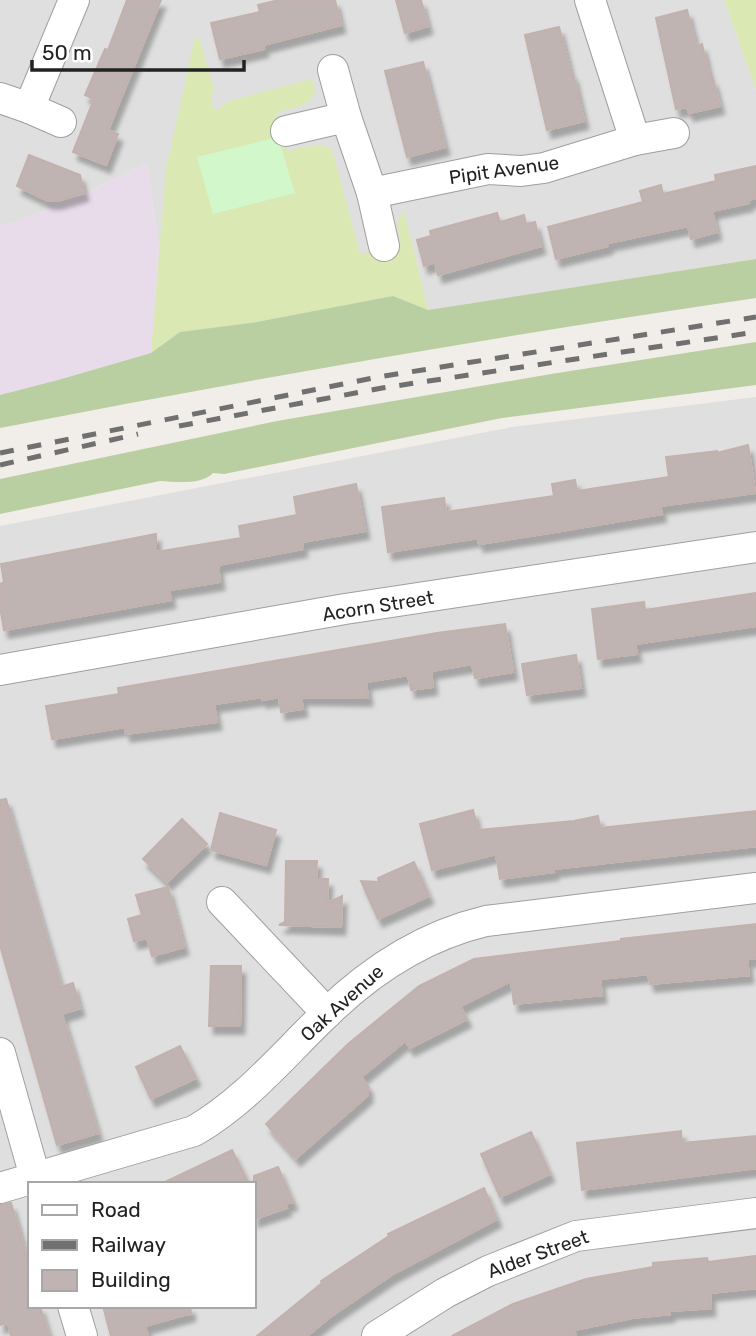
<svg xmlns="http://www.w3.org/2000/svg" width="756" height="1336" font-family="Rubik,sans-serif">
	<defs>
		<filter id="shadow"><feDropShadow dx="4.5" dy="8" stdDeviation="2" flood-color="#0004"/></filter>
	</defs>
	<rect width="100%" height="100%" fill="#f1ede9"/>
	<g fill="#e0dfdf" fill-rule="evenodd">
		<path d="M0,0H724L756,90V259L428,310L393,296L257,322L180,332L151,353L159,249L147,163L75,198L21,220L0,225Z"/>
		<path d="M756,397V1336H0V526L512,427ZM30,1184H254V1306H30Z"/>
	</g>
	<path fill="#e9dcea" d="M147,163L159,249L151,353L58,380L0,395V225L21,220L75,198Z"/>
	<g fill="#dae8b3">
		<path d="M724,0H756V90Z"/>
		<path d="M195,37H199L215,92L211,94L214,110L219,109L229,101L312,79L315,92C309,107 292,108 278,112L287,151C301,149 323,138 333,152L360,254L401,246L397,224L404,210L428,310L393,296L260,322L180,332L151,353L166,169Z"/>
	</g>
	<g fill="#b9cea1">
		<path d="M756,259V298C503,335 251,379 0,428V395L58,380L151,353L180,332L257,322L393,296L428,310Z"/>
		<path d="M756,342V385L502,418L224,474L213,473C202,485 176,482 160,481L0,514V479L277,421L551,374Z"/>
	</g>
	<path fill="#d2f7ca" d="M278,137L295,193L213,214L197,157Z"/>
	<g fill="#bfb4b2" stroke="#c2b1ac" stroke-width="2" filter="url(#shadow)">
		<path d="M127,0H161L108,130L118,134L106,165L73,152L94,99L85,95L105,49L108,50Z"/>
		<path d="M279,0H335L341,25L263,45L264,49L220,59L211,23L260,12L258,5Z"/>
		<path d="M396,0H421L428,26L405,33Z"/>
		<path d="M687,10L696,46L702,44L710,79H713L720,106L689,113L687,107L676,109L656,18Z"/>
		<path d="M559,27L571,75L573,74L584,121L547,130L525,35Z"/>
		<path d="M423,62L445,147L407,157L385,71Z"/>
		<path d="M29,155L80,175L84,193L57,201H48L17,186Z"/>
		<path d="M756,166V198L748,200L749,203L712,211L717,232L691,239L688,226L608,243V246L556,259L548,227L643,202L640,191L661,185L663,194L716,181L715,175Z"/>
		<path d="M497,213L500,222L524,215L526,224L535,222L541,246L438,275L435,262L424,266L417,240L431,236L430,231Z"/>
		<path d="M748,445L755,493L660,506L662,514L543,534L479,544L478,538L388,552L382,507L444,498L446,512L554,496L552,484L575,480L577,491L669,477L666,457L717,451V453Z"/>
		<path d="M356,484L365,531L302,542L303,549L218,565L220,582L169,590L171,600L4,630L0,607V584L4,582L1,564L156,534V552L241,538L239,526L297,515L294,497Z"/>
		<path d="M756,593V626L635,644L637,654L598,659L592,609L644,602L645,610Z"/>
		<path d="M505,624L513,672L475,678L472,664L431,671L433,687L411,690L408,675L366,682L368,698L301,697L303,709L281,712L279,697L262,700V697L214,704L217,722L126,734L125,727L52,739L46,706L119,694L118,688L437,633Z"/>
		<path d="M576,655L581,688L527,695L522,664Z"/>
		<path d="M6,799L61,987L73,983L80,1008L62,1014L98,1133L57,1145L0,945V800Z"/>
		<path d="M473,810L478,830L574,821L598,816L600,828L756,811V846L553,869L554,872L500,879L496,854L432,870L420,824Z"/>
		<path d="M220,813L276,830L266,865L211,850Z"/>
		<path d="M182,819L207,844L167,882L143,859Z"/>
		<path d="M286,861H317L316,879H328L327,903L342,896L341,927L279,925L285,922Z"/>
		<path d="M414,862L429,896L378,919L361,881L379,882L378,878Z"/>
		<path d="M168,887L184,947L152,956L147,938L134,941L128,919L142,915L136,895Z"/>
		<path d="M756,924V958L747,959L749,975L650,984L648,974L600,979L602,995L514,1004L511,981L460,1006L467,1019L410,1048L405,1041L361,1077L368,1086V1095L296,1158L266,1124L348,1044L419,986L474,959L621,941V939Z"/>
		<path d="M211,966H241L240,1026H209Z"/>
		<path d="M180,1046L196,1078L151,1099L136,1067Z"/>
		<path d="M681,1131L682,1143L756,1136V1168L582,1190L577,1143Z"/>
		<path d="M531,1132L550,1174L500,1197L481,1154Z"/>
		<path d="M232,1150L249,1184H161Z"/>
		<path d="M278,1167L293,1202L285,1204L287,1208L254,1219V1176Z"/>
		<path d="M484,1188L497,1219L393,1274L330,1317L307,1336H257L322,1283L321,1281L389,1236L388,1234Z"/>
		<path d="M11,1203L30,1269V1306H40L49,1336H11L8,1323L0,1325V1205Z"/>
		<path d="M756,1256V1288L710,1293L711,1308L670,1311V1314L632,1318L574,1330L576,1336H452L513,1304L586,1279L653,1267V1263L707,1258L708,1262Z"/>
		<path d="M103,1306H190L191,1313L145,1326L148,1336H111Z"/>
	</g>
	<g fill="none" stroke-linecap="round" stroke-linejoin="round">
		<g stroke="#9f9f9f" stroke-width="32">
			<g id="minor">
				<path d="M333,70L346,117"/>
				<path d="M0,98L29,108L61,122"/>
				<path d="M29,108L74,0"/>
				<path d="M286,131L346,117L372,193L488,169L521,171L544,168L635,140L590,0"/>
				<path d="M635,140L674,133"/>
				<path d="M372,193L384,246"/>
				<path d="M0,670L345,609L756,547"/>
				<path d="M222,902L327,1013"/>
				<path d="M0,1053L37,1184"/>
				<path d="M0,1188L194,1131C246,1101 283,1055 326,1014C372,969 423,936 486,921L756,888"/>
				<path d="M73,1306L82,1336"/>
				<path d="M377,1336L445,1293L488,1271L576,1236L756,1213"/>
			</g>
		</g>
		<use href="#minor" stroke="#fff" stroke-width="30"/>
		<g stroke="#707070" stroke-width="5" stroke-dasharray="14 14" stroke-linecap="butt">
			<path d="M179,426L382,388L756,332"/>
			<path d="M0,453L378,377L756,317"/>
			<path d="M0,465L138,434"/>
		</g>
	</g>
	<g text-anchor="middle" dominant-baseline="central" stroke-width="5" stroke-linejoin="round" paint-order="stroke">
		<g font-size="19" fill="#222" stroke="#fff">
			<text transform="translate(504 170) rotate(-8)">Pipit Avenue</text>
			<text transform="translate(378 606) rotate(-9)">Acorn Street</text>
			<text transform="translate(342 1003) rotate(-42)">Oak Avenue</text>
			<text transform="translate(538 1254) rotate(-20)">Alder Street</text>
		</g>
	</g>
	<rect x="28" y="1182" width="228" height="126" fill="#ffffff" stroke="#a7a7a7" stroke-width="2"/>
	<rect x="42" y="1205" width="35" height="10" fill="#ffffff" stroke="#a7a7a7" stroke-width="2"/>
	<text x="91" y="1217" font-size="21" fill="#222222">Road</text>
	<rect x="42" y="1240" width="35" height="10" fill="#707070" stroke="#a7a7a7" stroke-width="2"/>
	<text x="91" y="1252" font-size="21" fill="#222222">Railway</text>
	<rect x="42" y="1270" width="35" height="21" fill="#bfb4b2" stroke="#a7a7a7" stroke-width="2"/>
	<text x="91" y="1287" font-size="21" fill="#222222">Building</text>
	<path d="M32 60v10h212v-10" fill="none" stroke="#222222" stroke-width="3.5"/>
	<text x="42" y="60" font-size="21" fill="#222222" stroke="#ffffff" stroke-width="5" paint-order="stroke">50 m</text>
</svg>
